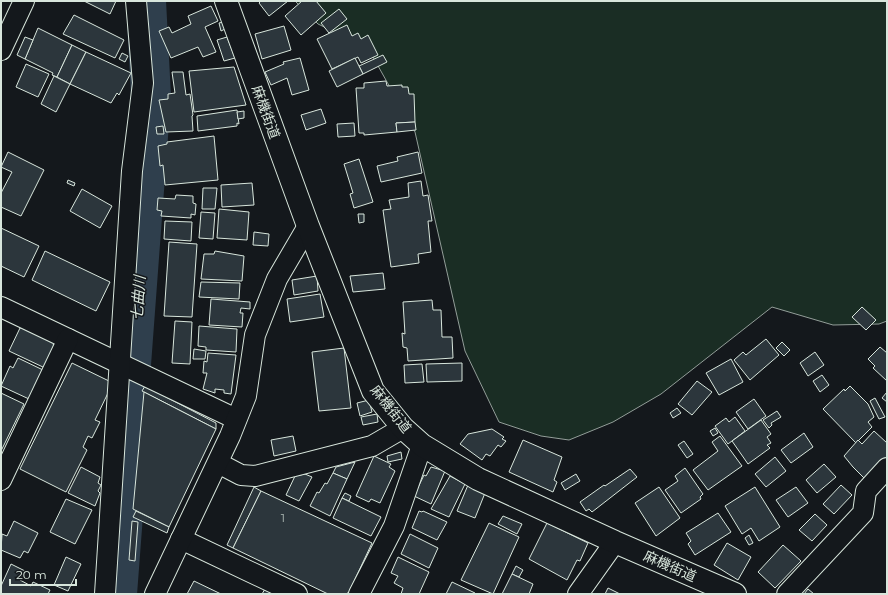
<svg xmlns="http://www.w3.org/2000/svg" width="888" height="595" font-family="Montserrat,'Noto Sans JP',sans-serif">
	<rect width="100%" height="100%" fill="#14181c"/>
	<path fill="#1a2d24" stroke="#939e99" d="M295,1H887V321L879,324L833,325L772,307L661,394L613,422L569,440L541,436L499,422L465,351L415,132L368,48L318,24Z"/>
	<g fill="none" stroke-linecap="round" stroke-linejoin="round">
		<path stroke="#2f3f4d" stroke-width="40" d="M117,594L126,475L130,378L151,96L146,1"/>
	</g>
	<g fill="#2c363c" stroke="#d8e6dc">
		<path d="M84,1H116L110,14Z"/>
		<path d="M261,1H288L269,16L259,3Z"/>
		<path d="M302,1H316L326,13L301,35L285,16Z"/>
		<path d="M211,6L218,21L205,27L216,52L203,57L198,47L171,58L159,31L169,27L172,33L191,24L188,16Z"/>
		<path d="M339,9L347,19L329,33L321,23Z"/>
		<path d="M74,15L124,40L115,58L63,34Z"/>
		<path d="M223,22L225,29L221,31L219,23Z"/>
		<path d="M347,25L352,36L358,33L361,39L368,35L378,55L361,63L358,57L332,69L317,39Z"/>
		<path d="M284,26L291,50L262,59L255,34Z"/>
		<path d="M38,28L72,45L57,77L52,75L53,73L25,59Z"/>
		<path d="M25,37L33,40L25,59L17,55Z"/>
		<path d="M227,37L235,58L224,61L217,40Z"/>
		<path d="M72,45L86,52L70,84L57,77Z"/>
		<path d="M86,52L131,73L119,95L117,93L111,103L70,84Z"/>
		<path d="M122,53L128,56L125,62L119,59Z"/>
		<path d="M383,55L387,62L363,74L359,66Z"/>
		<path d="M300,58L309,90L292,95L287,78L271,85L265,72L284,64L283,62Z"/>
		<path d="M355,58L363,74L337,87L329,71Z"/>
		<path d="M26,64L49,74L38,97L16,87Z"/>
		<path d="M234,67L246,105L194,112L189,71Z"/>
		<path d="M172,72H183L186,95L190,94L193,115L192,116L193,131L166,132L159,100L168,99V94L175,93Z"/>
		<path d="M54,76L70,84L56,112L41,104Z"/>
		<path d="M386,81L387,86L402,85V87H408L409,94H414L415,122L396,123L397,132L364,135V133H359L356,88H364V83Z"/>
		<path d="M321,109L326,123L306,130L301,115Z"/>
		<path d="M237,110L239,124L237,123V126L198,131L197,116Z"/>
		<path d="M244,111V118L238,119L237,112Z"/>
		<path d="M415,122L416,130L397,132L396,123Z"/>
		<path d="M354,123L355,136L338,137L337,124Z"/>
		<path d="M163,126L164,134H157L156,127Z"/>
		<path d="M214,136L218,180L165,185L163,165L160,166L158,146L167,144V142Z"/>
		<path d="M8,152L44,170L21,216L1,207V193L12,172L1,167Z"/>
		<path d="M418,152L422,173L381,182L377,166L398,161L397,157Z"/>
		<path d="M359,159L373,202L354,208L350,194L353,193L344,164Z"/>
		<path d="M68,180L75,183L74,186L67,183Z"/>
		<path d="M421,181L423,196L428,195L432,221H428L431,252L418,254L419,263L391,267L383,210L391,209L389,200L409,197L408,183Z"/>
		<path d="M252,183L254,205L222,207L221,185Z"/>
		<path d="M203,188H217L215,209H202Z"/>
		<path d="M82,189L112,206L100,228L70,211Z"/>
		<path d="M176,195L193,196V203L196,204L195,215L191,214V218L161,216L162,211L157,210L158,198L175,199Z"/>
		<path d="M219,209L249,212L247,240L217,238Z"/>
		<path d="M201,212L215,213L213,239L199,238Z"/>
		<path d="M358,214H364V222L359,223Z"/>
		<path d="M165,221L192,222L191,241L164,239Z"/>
		<path d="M1,228L39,246L24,277L1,266Z"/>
		<path d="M254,232L269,234L268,246L253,245Z"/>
		<path d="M169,242L197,244L192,317L164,316Z"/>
		<path d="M45,251L110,282L96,311L32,280Z"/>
		<path d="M215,251L244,256L242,281L201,279L204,254H214Z"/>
		<path d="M383,273L385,289L353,292L350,276Z"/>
		<path d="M317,276L318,291L294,295L292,280Z"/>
		<path d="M201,282L240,283L239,299L199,297Z"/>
		<path d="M320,294L324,317L290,322L287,299Z"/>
		<path d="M211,299L250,302V309L241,308L240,313H243L242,327L209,325Z"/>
		<path d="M432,300L433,310H441L442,337H452L453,358L408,361L407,348L403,347L402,333L405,334L403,302Z"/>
		<path d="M862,307L876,320L866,330L852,317Z"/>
		<path d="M175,321L192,322L190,364L172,363Z"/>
		<path d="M199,326L237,329L236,352L206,350V347L198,346Z"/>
		<path d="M23,327L55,342L53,345L55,346L45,368L9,351L20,328Z"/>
		<path d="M766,339L779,355L750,380L734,360L743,352L746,355Z"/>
		<path d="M782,342L790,350L784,356L776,348Z"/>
		<path d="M880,347L887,353V381L873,368L875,366L868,359Z"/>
		<path d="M344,348L351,408L319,411L312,352Z"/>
		<path d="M194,349L206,351L205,359H193Z"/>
		<path d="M815,352L824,365L808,376L800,363Z"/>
		<path d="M208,353L236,355L231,394L224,393V390L215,389V393L203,389L207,373H203L204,361L207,362Z"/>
		<path d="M18,358L43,370L29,399L1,386L10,366L13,368Z"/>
		<path d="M731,359L743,382L719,395L706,373Z"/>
		<path d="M72,363L109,381L108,393L95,420L100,422L92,438L88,436L83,447L87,450L66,492L20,469Z"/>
		<path d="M462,363V381L427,382L426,364Z"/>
		<path d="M422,364L424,382L405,383L404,365Z"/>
		<path d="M822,375L829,385L820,392L813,381Z"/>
		<path d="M697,381L712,392L692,415L678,404Z"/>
		<path d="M145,386L216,423V429L144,392L142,391Z"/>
		<path d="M850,386L868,404L874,417L868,422L872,427L856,443L823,409L844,389L845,391Z"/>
		<path d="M144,392L216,429L169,527L133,509Z"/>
		<path d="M887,392V402L882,398Z"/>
		<path d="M1,393L24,404L1,451Z"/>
		<path d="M875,398L885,417L879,419L870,401Z"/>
		<path d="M754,399L766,416L748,429L736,412Z"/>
		<path d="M369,400L372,412L360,416L357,403Z"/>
		<path d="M677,408L681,413L673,418L670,413Z"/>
		<path d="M777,411L781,417L771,423L772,425L769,428L763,420Z"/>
		<path d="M377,414L378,422L363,425L361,417Z"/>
		<path d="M735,417L745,431L728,444L715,426L726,418L729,422Z"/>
		<path d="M761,420L771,434L767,437L771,443L767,445L770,448L748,464L732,441Z"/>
		<path d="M715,428L718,433L713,436L710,431Z"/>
		<path d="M492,429L504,437L502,439L506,441L501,447L498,445L490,456L486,454L482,460L460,444L468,434Z"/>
		<path d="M874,431L887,443V459L867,481L853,467L844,456L858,440L862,444Z"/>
		<path d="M804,433L813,447L791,463L781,450Z"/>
		<path d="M293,436L296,451L274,456L271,440Z"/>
		<path d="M720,436L742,466L708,490L693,470L718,451L712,442Z"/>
		<path d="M523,440L562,457L554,480L557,482L553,492L509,472Z"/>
		<path d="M684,441L693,454L687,458L678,445Z"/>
		<path d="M401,452L402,459L388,462L387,456Z"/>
		<path d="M374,456L391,464L389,467L395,471L380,503L371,499L369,502L356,496Z"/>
		<path d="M775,457L786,471L766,487L755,474Z"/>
		<path d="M355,462L347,479L333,473L336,467Z"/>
		<path d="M824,464L836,477L817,493L806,480Z"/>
		<path d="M81,467L100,477L98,483L101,485L98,491L100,493L95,506L68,493Z"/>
		<path d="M431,467L445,471L431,504L414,496L424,475L426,476Z"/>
		<path d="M685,468L703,494L700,497L701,499L681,513L665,490L678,481L675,476Z"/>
		<path d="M630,469L637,477L592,512L589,509L586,511L580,502L604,485L605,486Z"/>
		<path d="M333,473L347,479L330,516L310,506L317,492L319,493L325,483L327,484Z"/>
		<path d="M305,474L312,477L299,501L286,495L295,476Z"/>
		<path d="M576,474L580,481L565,490L561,483Z"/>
		<path d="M450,476L465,484L449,517L431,509Z"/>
		<path d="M468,485L485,493L475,518L457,511Z"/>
		<path d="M841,485L852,495L834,514L823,504Z"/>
		<path d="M254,487L261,491L233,548L227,545Z"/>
		<path d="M659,487L680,518L656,536L635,503Z"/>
		<path d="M755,487L780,527L759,541L751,528L742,534L725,506Z"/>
		<path d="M796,487L808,503L788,517L776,500Z"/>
		<path d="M261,491L372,543L349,592L346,594H328L233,548Z"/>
		<path d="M345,493L351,496L349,501L342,498Z"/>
		<path d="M342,498L381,517L371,536L333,518Z"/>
		<path d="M66,499L92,510L75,544L50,532Z"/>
		<path d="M136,511L169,527L167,533L133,517Z"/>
		<path d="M419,511L422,512L423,511L447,522L437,540L412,528Z"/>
		<path d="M718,513L731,532L695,555L688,544L691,541L686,533Z"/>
		<path d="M815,514L827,525L812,541L799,530Z"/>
		<path d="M503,516L522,524L517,534L498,524Z"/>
		<path d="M14,521L38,533L28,553L24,551L20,558L1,550L2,534L7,536Z"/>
		<path d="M132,521L138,522L135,561L129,560Z"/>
		<path d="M489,523L519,537L493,594L461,580Z"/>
		<path d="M547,523L588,543L580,561L577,560L567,580L529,559Z"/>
		<path d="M410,534L438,548L429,568L401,554Z"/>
		<path d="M749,535L753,543L749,545L745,538Z"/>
		<path d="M727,543L751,557L738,580L714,565Z"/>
		<path d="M783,545L801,561L775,588L758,572Z"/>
		<path d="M66,557L81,564L68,591L54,585Z"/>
		<path d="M398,557L429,572L419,594H401L403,588L394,583L398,576L391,573Z"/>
		<path d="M11,564L25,571L20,580L31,586L33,582L50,590L48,594H1V586Z"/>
		<path d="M516,566L523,570L519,577L512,574Z"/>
		<path d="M512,574L533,584L529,594H502Z"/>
		<path d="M194,581L221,594H187Z"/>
		<path d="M452,582L475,593V594H446Z"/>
		<path d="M608,588L620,594H605Z"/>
		<path d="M265,589L274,594H262Z"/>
		<path d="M808,589L814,594H804Z"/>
	</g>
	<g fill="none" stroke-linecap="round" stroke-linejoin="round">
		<g stroke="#d8e6dc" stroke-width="22">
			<g id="street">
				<path d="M1,50L24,1"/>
				<path d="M1,307L236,419"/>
				<path d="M218,463L241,475L255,476L372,446L403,428"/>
				<path d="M1,480L68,339"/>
				<path d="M181,539L297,594"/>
				<path d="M105,594L132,171L143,83L136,1"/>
				<path d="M155,594L230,436L246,396L255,335L277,279L308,226"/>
				<path d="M359,594L394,526L422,445"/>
				<path d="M578,594L615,542"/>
				<path d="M787,594L863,513L866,491L887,468"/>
			</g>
		</g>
		<g stroke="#d8e6dc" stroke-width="24">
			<path id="secondary" d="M226,1L308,226L373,391L403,428L422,445L478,479L615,542L735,594"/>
		</g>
		<use href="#street" stroke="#14181c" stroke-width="20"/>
		<use href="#secondary" stroke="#14181c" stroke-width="22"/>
	</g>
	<g text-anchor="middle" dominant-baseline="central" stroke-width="3" stroke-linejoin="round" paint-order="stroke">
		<g font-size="12" fill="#adbab4">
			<text x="283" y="517">1</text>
		</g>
		<g font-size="14" fill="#d8e6dc" stroke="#14181c">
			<text transform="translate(266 112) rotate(70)">麻機街道</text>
			<text transform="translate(391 409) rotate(52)">麻機街道</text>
			<text transform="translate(670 566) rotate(24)">麻機街道</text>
		</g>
		<g font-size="15" font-style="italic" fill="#d8e6dc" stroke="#14181c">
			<text transform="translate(138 298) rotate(-86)">七曲川</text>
		</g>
	</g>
	<rect width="888" height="595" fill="none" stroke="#d8e6dc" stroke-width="4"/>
	<path d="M10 579v6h66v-6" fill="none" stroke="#d8e6dc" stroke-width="2"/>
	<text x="16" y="579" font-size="12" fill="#d8e6dc" stroke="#14181c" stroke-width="3" paint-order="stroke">20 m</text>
</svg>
